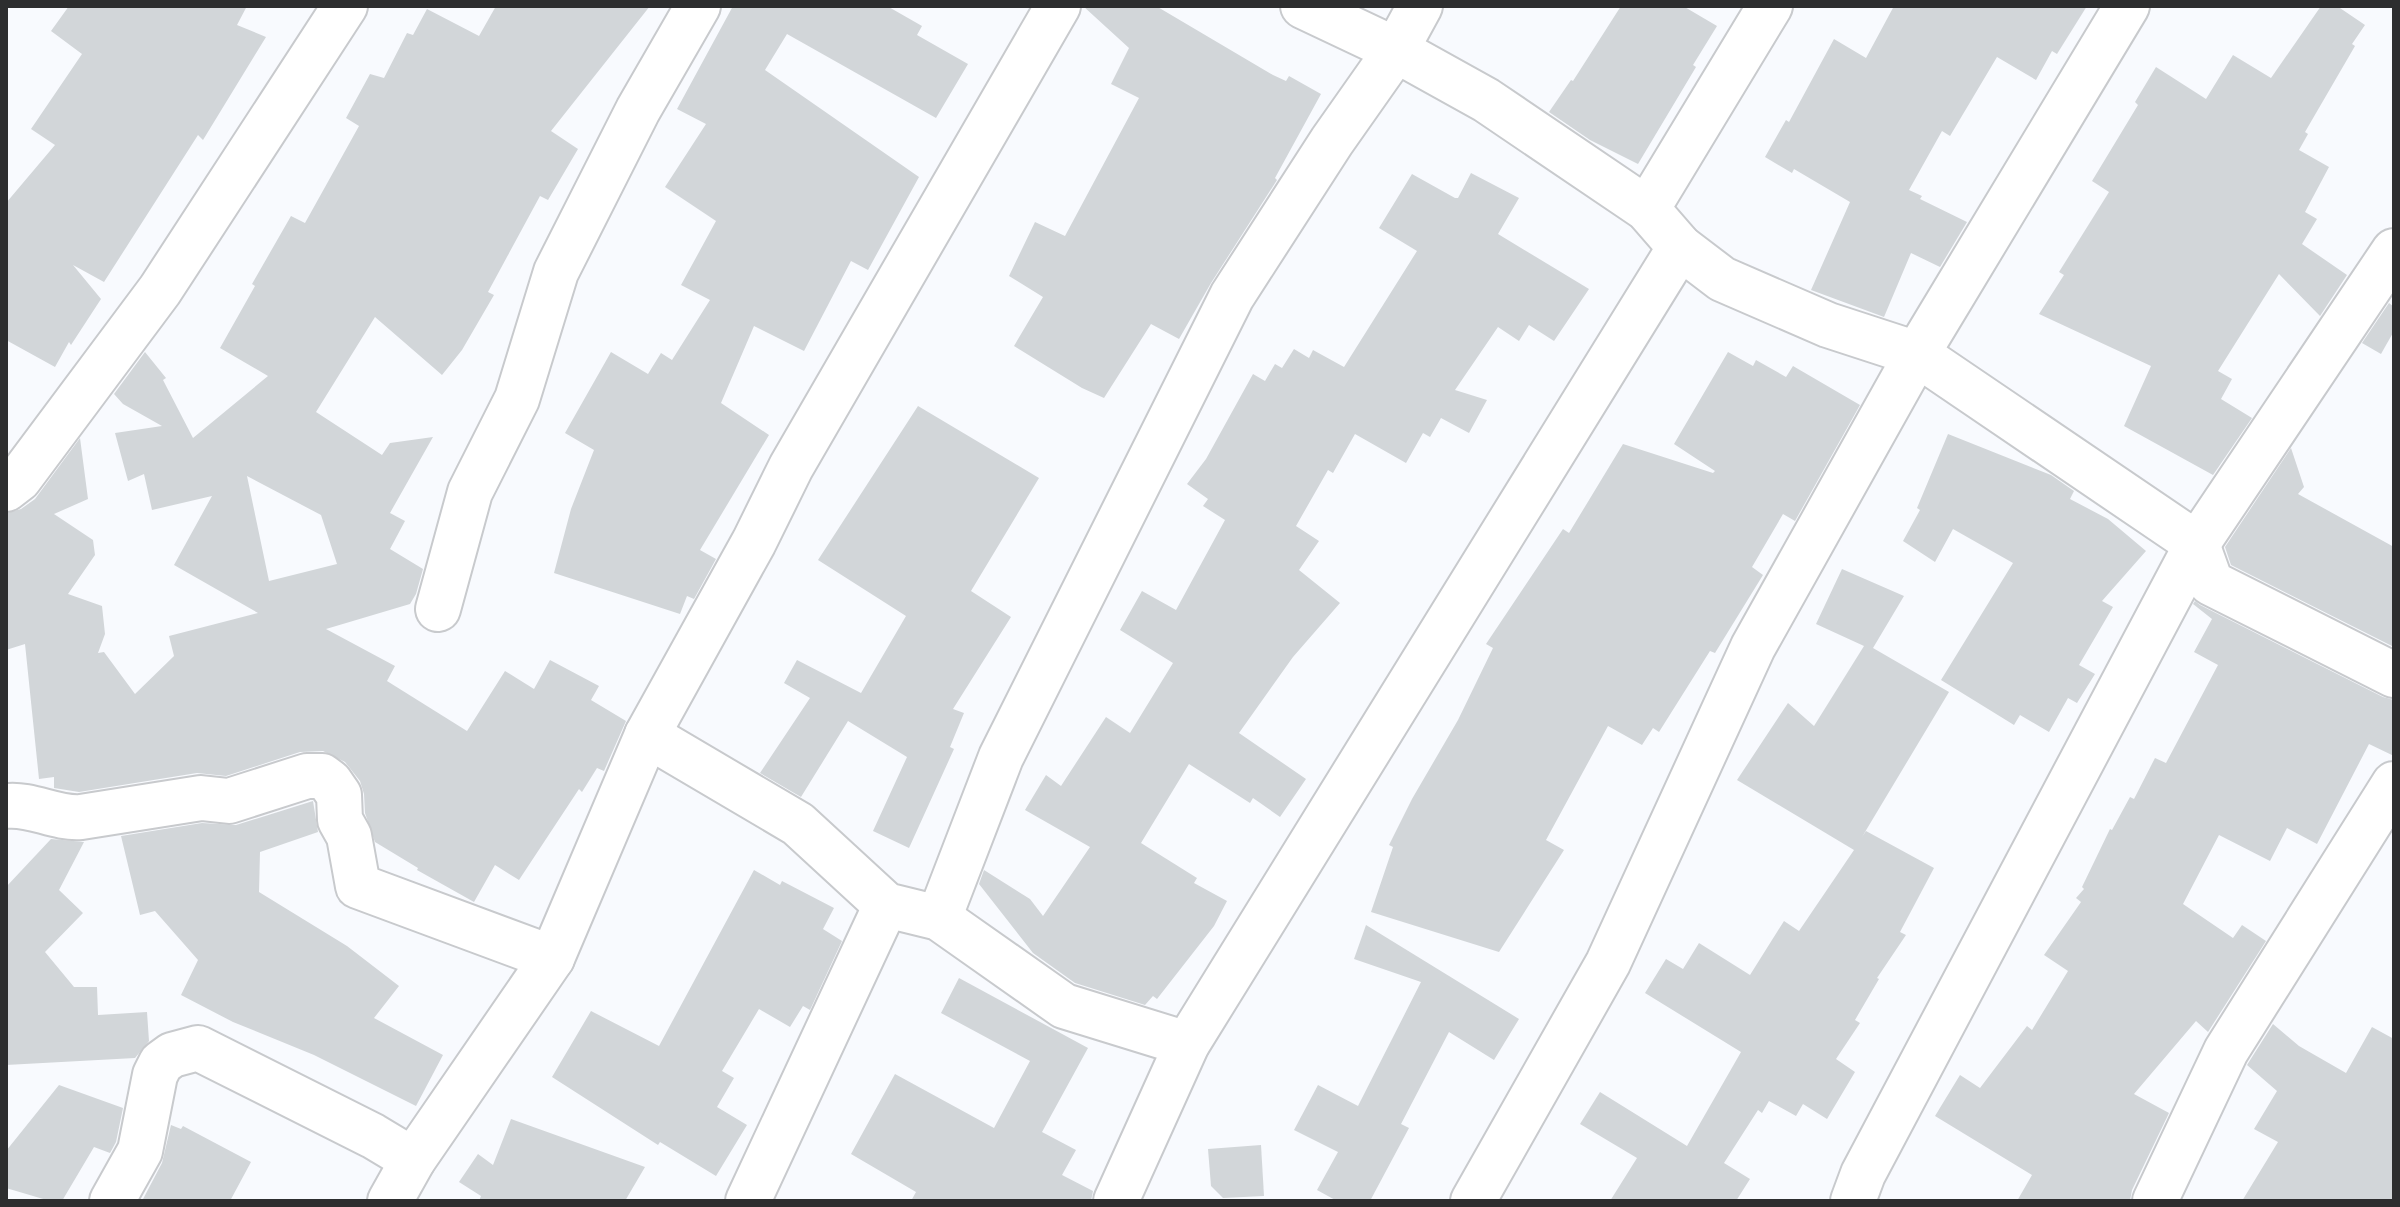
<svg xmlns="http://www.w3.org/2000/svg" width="2400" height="1207" font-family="'Space Grotesk',sans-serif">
	<rect width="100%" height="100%" fill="#f8fafe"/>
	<g fill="#d2d6d9" fill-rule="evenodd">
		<path d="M69,6H247L237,25L266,37L203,140L198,135L104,282L73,265L101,299L71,345L69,342L55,367L6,340V203L55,145L31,129L82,54L51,31Z"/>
		<path d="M496,6H650L551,131L578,149L548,200L540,196L488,292L494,295L462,350L442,375L375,317L316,412L382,455L390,443L433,437L390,513L405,521L390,549L423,569L416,594L410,604L326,629L395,666L387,681L467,731L505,671L534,689L550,660L599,686L591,700L626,721L604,771L597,768L582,792L579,789L519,880L495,865L474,902L417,870L418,868L375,842L365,813L364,794L360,781L345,762L323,751L300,752L226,776L197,773L79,792L54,788V777L39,779L25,644L6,650V513L21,509L35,499L80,438L88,499L54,514L93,540L95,555L68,594L102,606L105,634L98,653L104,652L135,694L174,656L169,636L258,613L174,565L212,496L152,510L144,474L128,481L115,433L162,426L123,404L114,394L145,352L166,378L163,380L193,438L268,376L220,348L255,286L252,284L291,216L305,223L359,126L346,118L370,74L384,78L407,33L413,35L427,9L479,36ZM247,476L321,515L337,564L269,581Z"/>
		<path d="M733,6H887L922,26L917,35L968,64L936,118L787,34L765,70L919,177L868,270L851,261L804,351L754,326L721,403L769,435L700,550L716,559L694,599L687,596L680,614L554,573L571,509L594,450L565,433L611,352L648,374L661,353L672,360L710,300L681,285L716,221L665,187L706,124L677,109Z"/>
		<path d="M1083,6H1156L1273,75L1286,81L1289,76L1321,94L1275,178L1277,180L1211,283L1179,339L1151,324L1104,398L1082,388L1014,346L1043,297L1009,276L1035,222L1065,236L1139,98L1111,84L1129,48Z"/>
		<path d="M1621,6H1683L1717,26L1693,65L1696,67L1638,164L1590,140L1549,112L1571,80L1573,81Z"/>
		<path d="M1894,6H2087L2057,54L2052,51L2036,80L1997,57L1950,136L1942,131L1909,190L1922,196L1920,199L1967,222L1940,267L1911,253L1884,317L1811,290L1850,202L1794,169L1792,173L1765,157L1786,120L1789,122L1834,39L1866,58Z"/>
		<path d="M2321,6H2337L2365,25L2352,44L2355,46L2305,132L2308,134L2299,150L2329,167L2305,212L2317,219L2302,244L2347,275L2320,316L2279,274L2218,371L2232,379L2221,399L2252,418L2213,475L2124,426L2151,366L2039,314L2064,275L2059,272L2109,192L2092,181L2138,105L2135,102L2156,67L2206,99L2233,55L2271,78Z"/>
		<path d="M1471,173L1519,198L1498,234L1589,289L1554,341L1529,325L1519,341L1498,327L1455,390L1487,400L1469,433L1441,418L1430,437L1423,433L1406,463L1355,434L1333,473L1328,470L1296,526L1319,541L1299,570L1340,603L1293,657L1239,733L1306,779L1280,817L1253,798L1250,803L1189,764L1141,843L1197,878L1194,883L1227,901L1214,926L1157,999L1153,996L1145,1005L1075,983L1033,953L979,884L984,870L1030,899L1043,916L1090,847L1025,810L1046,775L1061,786L1106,717L1130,733L1173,663L1120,630L1142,591L1176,610L1225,520L1203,506L1208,499L1187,484L1206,459L1253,374L1265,381L1275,364L1282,368L1294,349L1309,358L1313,350L1344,367L1417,251L1379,228L1412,174L1455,198H1458Z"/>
		<path d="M2389,303L2394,307V331L2381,354L2362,343Z"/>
		<path d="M1728,352L1753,366L1756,360L1786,377L1793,366L1860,405L1795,521L1783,514L1752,567L1763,575L1715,653L1710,651L1659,732L1653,728L1642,745L1608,726L1546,840L1564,850L1499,952L1371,912L1393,847L1389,845L1412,799L1458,720L1493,648L1486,644L1563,529L1569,533L1623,444L1713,473L1715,471L1674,444Z"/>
		<path d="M918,406L1039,478L971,591L1011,617L953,709L964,713L950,747L954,749L909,848L873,831L907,757L848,721L801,797L760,773L810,698L784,683L797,660L861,693L906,616L818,560Z"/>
		<path d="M1948,434L2051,475L2074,491L2070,499L2108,519L2146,551L2102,601L2113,607L2079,665L2095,674L2077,703L2068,698L2049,732L2020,715L2014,725L1941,680L2013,563L1953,529L1935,562L1903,541L1920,510L1917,508Z"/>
		<path d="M2291,448L2304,487L2298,494L2394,547V647L2231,565L2225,547Z"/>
		<path d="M1842,569L1904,596L1873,648L1949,692L1862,837L1866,831L1934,868L1900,932L1906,935L1877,978L1879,979L1855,1020L1860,1023L1836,1059L1855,1072L1827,1119L1803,1104L1796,1116L1769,1101L1762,1113L1758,1110L1724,1163L1750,1179L1736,1201H1610L1637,1158L1580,1124L1600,1092L1687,1146L1741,1052L1645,993L1666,959L1683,969L1699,943L1750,975L1784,921L1799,931L1854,850L1737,780L1788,703L1814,726L1864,646L1816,624Z"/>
		<path d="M2195,601L2200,605L2383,697L2394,700V756L2369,744L2317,844L2287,828L2270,861L2219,835L2183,904L2233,938L2242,925L2266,941L2208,1032L2196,1021L2134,1094L2169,1113L2132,1190L2130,1201H2017L2032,1175L1935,1116L1960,1075L1980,1088L2027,1026L2032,1030L2068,971L2044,955L2081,902L2076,898L2084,889L2082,887L2110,829L2112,830L2130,797L2134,799L2155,758L2166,763L2218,665L2194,652L2212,619L2193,604Z"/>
		<path d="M313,801L318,832L260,852L259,892L347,946L399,986L374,1018L443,1055L416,1106L314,1055L233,1022L181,995L198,960L155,911L140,915L121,836L202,823L236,825Z"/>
		<path d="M51,839L84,842L59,890L83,913L45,952L74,987H97L98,1015L147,1012L149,1041L135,1058L6,1065V887Z"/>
		<path d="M754,870L780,885L782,881L834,908L823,929L842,941L810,1010L803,1006L790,1027L759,1009L722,1071L734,1078L717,1107L747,1125L716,1176L660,1142L658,1145L552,1077L591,1011L659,1046Z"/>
		<path d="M1366,925L1519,1019L1494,1060L1449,1032L1401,1124L1409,1128L1370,1201H1337L1317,1190L1338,1152L1294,1130L1318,1085L1358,1106L1421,982L1354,959Z"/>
		<path d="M959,978L1088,1048L1042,1132L1076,1150L1062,1175L1093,1191L1091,1201H911L916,1192L851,1154L895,1074L994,1128L1030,1061L941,1013Z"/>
		<path d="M2273,1024L2299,1046L2346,1073L2372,1027L2394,1039V1201H2242L2278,1142L2254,1129L2277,1091L2247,1065Z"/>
		<path d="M59,1085L123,1108L116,1142L110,1153L94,1147L62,1201H50L6,1188V1151Z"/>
		<path d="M511,1119L645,1167L625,1201H479L481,1196L459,1182L478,1154L493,1165Z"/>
		<path d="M171,1125L181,1129L183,1126L251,1162L230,1201H142L162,1163Z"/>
		<path d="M1261,1145L1264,1196L1223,1198L1211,1186L1208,1149Z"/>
	</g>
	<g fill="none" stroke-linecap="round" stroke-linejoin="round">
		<g stroke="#c8cacd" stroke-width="48">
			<g id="minor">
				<path d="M1303,6L1396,50L1486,100L1647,209L1680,247L1722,279L1828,325L1917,354L2197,544L2211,583L2394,675"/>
				<path d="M1647,209L1770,6"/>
				<path d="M6,489L19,479L160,290L345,6"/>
				<path d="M438,609L470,492L517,399L556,272L638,110L698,6"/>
				<path d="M647,735L798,824L886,905L939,918L1064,1006L1187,1044"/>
				<path d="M6,806C32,803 55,819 81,817L201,798L229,801L307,776H322L330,782L339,795L340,820L349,836L358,886L552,958"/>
				<path d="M939,918L1001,757L1232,296L1332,141L1396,50L1420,6"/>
				<path d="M112,1201L140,1151L155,1075L161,1063L172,1055L198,1048L373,1136L413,1160"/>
				<path d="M390,1201L413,1160L552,958L647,735L754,542L791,467L1058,6"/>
				<path d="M748,1201L886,905"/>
				<path d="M1116,1201L1187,1044L1680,247"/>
				<path d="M1473,1201L1608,963L1753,647L1917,354L2127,6"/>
				<path d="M1853,1201L1863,1174L2197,544L2394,251"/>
				<path d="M2155,1201L2226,1051L2394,784"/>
			</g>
		</g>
		<use href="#minor" stroke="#fff" stroke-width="44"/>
	</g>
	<rect width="2400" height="1207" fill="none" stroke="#2d2e2f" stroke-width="16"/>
</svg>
